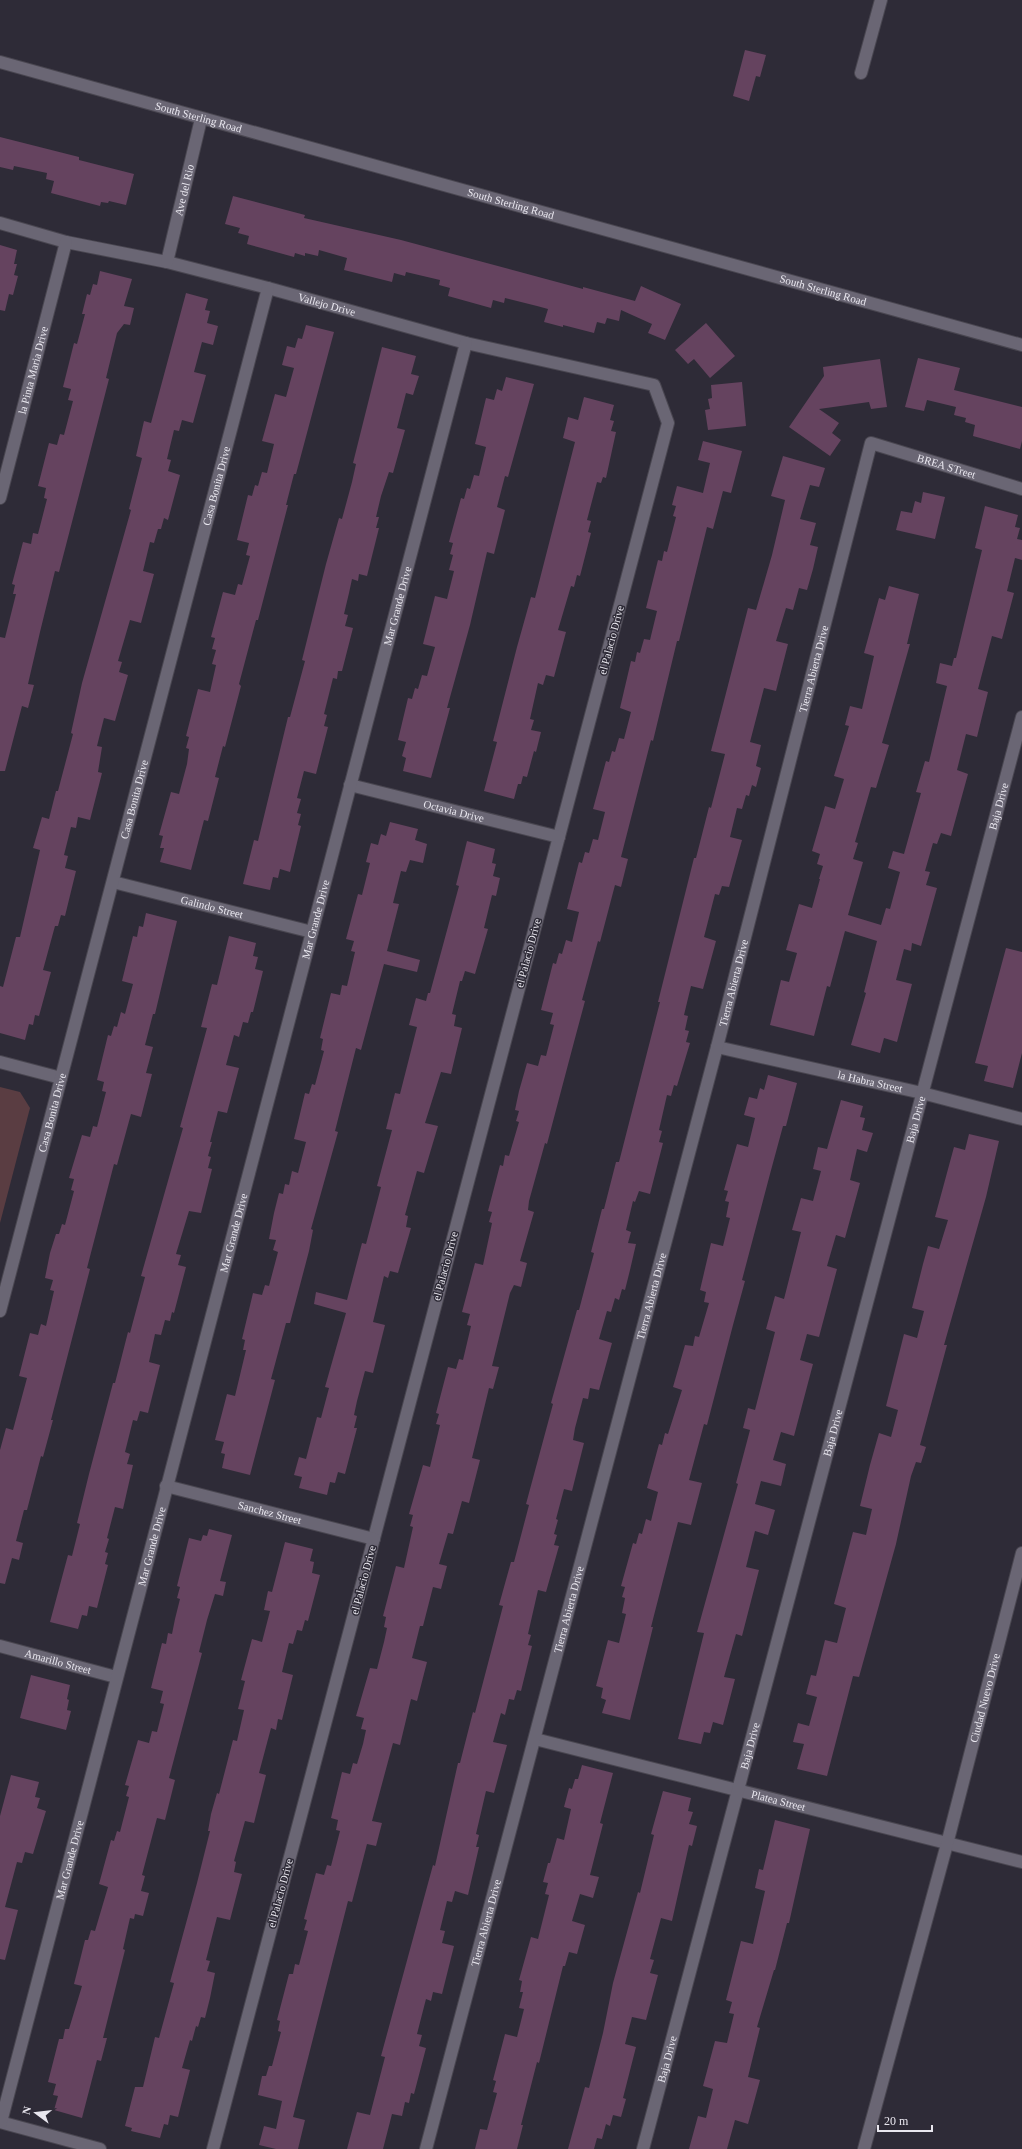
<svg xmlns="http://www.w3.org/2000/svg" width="1022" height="2149" viewBox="0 0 1022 2149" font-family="'Times New Roman',serif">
  <rect width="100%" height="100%" fill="#2e2b37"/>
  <path fill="#5a3d42" d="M0,1087L20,1092L30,1108L0,1223Z"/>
  <path fill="#65435f" d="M745,50L766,55L760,77L756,76L749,101L733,96Z
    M0,137L79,157V160L134,174L126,205L109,201L108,203L101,202L100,206L51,193L54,181L46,179L47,173L14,166L13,170L0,167Z
    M233,196L305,215L304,218L401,240L583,289V287L635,301L641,286L681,304L665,340L648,333L652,324L621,310L619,321L607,318L605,324L597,322L594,333L563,325V327L544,322L548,309L537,306L505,298L504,303L493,300L491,308L448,296L450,288L439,285L440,280L406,272L405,276L394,273L392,282L344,270L347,258L319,250L318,256L305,253V256L295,253L294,257L247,244L249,236L238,233L240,228L225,224Z
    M0,245L17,250L14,264H17L14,275L18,276L13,295L9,294L5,311L0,310Z
    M100,271L132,279L124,306L134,308L130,325L124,324L117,333L106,378L109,379L85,472L59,572L55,571L40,632L28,684L34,685L28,708L22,706L5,771H0V637L5,638L16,594H13L15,585L12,584L23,542L31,544L33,533L38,534L47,499L44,498L46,488L38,486L49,443L57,445L60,434L64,435L73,401L68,400L71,389L63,387L74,343L77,344L85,314H82L87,294L90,295L93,284L97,285Z
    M186,293L208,299L205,310L210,311L207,323L218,326L213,345L202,342L194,372L206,375L193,423L182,420L179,431L174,430L167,459L171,460L168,471L180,475L168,520L164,518L161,529H158L154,543L150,542L143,571L154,574L141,623L130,620L118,661L122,662L119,672L128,675L115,721L104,718L97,746L102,747L98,772L102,773L90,820L78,817L76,828L71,827L64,855L68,856L65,868L76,871L65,916L61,915L58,926H55L43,970L51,972L39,1016L35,1015L33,1025L29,1024L25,1040L0,1033V986L3,987L16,937H20L40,850L33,848L42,817L49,819L56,791H58L73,734L71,733L82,683L131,510L129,509L142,458L136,456L144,421L151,423Z
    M706,323L735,356L710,378L694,359L688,364L675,350Z
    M306,325L334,332L296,474H294L286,505H288L258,620H256L239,684L241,686L225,747L223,746L215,777L219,778L208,821L204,820L191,870L160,862L164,848H160L163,836L159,835L171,792L179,794L187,764L189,749L186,748L189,737L186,736L198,689L210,692L216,665L212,664L216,650L212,649L215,638L211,637L223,592L235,595L238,584L242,585L250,556L246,555L249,543L237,540L248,495L252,496L255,485L258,486L262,472L267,473L274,444L262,441L275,394L286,397L294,368L282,365L287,346L295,348L298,338L302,339Z
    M382,347L416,356L411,374L419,376L413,395L406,393L397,428L405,430L393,473L389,472L381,496L376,517H379L376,528H379L367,576L359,574L358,581L352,579L349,593L344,614L348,615L345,626L353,628L342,671H338L337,679L333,678L324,714L327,715L324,726L328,727L316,774L304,771L297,798L301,799L297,813L301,814L298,825L301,826L290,872L280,869L278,878L273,877L270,890L243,884L254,840L258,841L288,717H290L305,661L302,660L326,564L339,518L342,519L352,482L356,464L353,463Z
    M918,358L960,368L954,390L1022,407V441L1020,449L973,436L975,425L965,422L966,418L954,415L956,407L927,400L924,411L905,407Z
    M880,359L887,407L871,409L869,402L819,409L839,423L832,433L841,440L830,456L789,427L824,376L823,367Z
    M506,377L534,384L508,477L505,476L497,507L505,510L494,554L487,552L470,625L447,708H450L431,778L403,771L406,758L402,756L406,742L398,740L408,698L412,699L415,688L418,689L422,675L427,676L435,647L423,644L435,596L447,599L454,571L449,570L453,555L450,554L453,543L449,542L461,498L464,499L467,488L470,489L474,475L479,476L486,447L475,444L486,398L494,400L497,389L502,391Z
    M742,382L746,426L708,430L705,410L710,409L708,399L712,398L711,385Z
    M584,397L614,405L610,420L614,421L611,431L616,432L606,478L603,477L601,483L597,482L587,520L591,521L588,532L591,533L580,576L577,575L574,587L571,586L558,630L566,632L554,677L546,675L543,685L538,683L530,719L534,720L531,730L541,732L536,752L534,751L527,777L523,776L521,784H518L514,799L484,791L497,742L493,741L517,647L531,597L535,598L575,442L563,438L568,417L578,420Z
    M703,441L742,451L731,493L723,491L713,529L707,527L679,641H677L653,741L651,740L621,857L628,859L621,887L615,885L600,942L598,941L582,1000L585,1001L574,1042L547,1144L545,1143L529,1201L528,1210L534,1212L520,1261L527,1263L521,1287L514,1285L510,1293L492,1366L499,1367L493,1389L489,1388L472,1458L480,1460L469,1503L462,1501L453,1534L448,1533L439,1564L447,1566L441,1589L433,1587L423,1626H420L412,1658L427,1662L417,1701L411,1699L400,1745L393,1743L372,1821L382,1823L376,1846L367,1844L352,1902L348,1901L293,2117L305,2120L298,2149H276L259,2145L264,2126L276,2129L282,2101L258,2095L262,2076H266L269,2066H272L281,2032L278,2031L280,2021L277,2020L289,1974H293L295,1964L299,1965L308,1931L304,1930L307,1920L304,1919L316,1873L324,1875L327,1865L331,1866L340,1831L336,1830L338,1820L331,1818L342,1772L350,1774L353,1763L357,1764L363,1744L366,1730L361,1729L364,1718L356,1716L370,1668L377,1669L384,1642L387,1628L384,1627L386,1617L383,1616L396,1566L404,1568L413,1527L410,1526L413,1515L409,1514L423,1465L430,1467L440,1425L436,1424L439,1414L436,1413L448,1367L456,1369L459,1359L463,1360L471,1326L467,1325L470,1314L462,1312L475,1263L483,1265L492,1223L489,1222L492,1212L488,1211L500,1165L503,1166L505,1155L509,1156L519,1122L516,1121L519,1111L515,1110L519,1091L527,1063L538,1066L541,1055L546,1056L554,1025L550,1024L553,1013L541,1010L553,963L556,964L559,953L562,954L566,940L572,942L579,912L567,909L579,862L582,863L585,852L589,853L593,839L598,840L605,812L593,809L606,761L609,762L612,751L615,752L619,738L624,739L631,712L620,708L631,661L635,662L637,652L640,653L644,639L650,640L657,611L646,608L658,560L662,561L664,551L667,552L676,517L673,516L676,506L672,505L677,486L703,493L710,463L698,460Z
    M783,456L825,468L819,487L810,485L800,519L816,523L810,545L818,547L813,569L807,590L799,588L793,610L786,608L776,641L788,644L776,691L764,688L750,742L761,745L756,766L761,768L756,787L752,785L749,796L746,795L742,809L737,808L730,837L742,840L729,887L722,886L719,895L715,894L704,937L716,941L703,989L691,986L684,1015L688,1016L685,1030L689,1031L686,1042L690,1043L677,1086L674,1085L671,1096L667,1095L659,1130L662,1131L659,1142L663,1143L650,1194L639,1191L635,1202L633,1201L626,1230L631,1232L628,1243L636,1244L630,1270L625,1290L622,1289L619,1300L615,1298L611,1312L607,1311L599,1339L612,1343L599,1390L590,1388L588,1399L583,1398L575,1428L573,1440L584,1443L572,1491L564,1489L556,1519L558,1520L554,1534L557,1535L554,1545L559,1546L546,1592L538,1590L528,1634L531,1635L528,1645L532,1646L521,1691L517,1690L514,1700L509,1699L505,1715L501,1713L493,1742L507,1745L494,1793L486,1791L476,1834L479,1835L476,1847H479L468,1895L455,1891L452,1902L447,1901L440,1930L445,1931L442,1943L454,1946L442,1994L433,1992L431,2001L426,1999L417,2034L422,2035L419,2046L426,2048L414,2094L411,2093L409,2103L405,2102L402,2116L392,2114L383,2149H347L357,2112L370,2115L385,2057L381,2056L433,1865L435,1866L458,1763H460L473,1712L475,1713L503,1606L499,1605L511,1562H514L529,1505L526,1504L553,1404L551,1403L577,1310H579L594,1253L591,1252L602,1209H604L616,1162H619L660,1002H658L694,858H696L709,807L711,808L725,754L711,751L748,608L756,610L772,555L785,500L771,496Z
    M923,492L945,497L935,539L896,530L901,511L912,513L915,501L921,503Z
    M985,506L1018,515L1015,527L1020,528L1017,539L1022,540V560L1015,558L1007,591L1014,593L1002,639L992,636L978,689L988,692L977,737L966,734L957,770L968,774L951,836L941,833L937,844L933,843L925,871L930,872L926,885L937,888L921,946L912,943L911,951L904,949L896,980L912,984L897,1042L884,1038L880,1053L851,1045L866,993L864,992L877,941L845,931L830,987L827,986L814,1036L770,1025L781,980L789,982L797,953L786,950L799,904L812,908L820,879H819L823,866L817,864L820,854L812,851L825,806L835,809L844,779L834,776L849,726L845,725L850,706L862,709L874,656L864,653L879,598L885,600L889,586L919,594L907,644H910L882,743L889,745L876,788L871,787L855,842L858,843L853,859L863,862L848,915L881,925L886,908L890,909L900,872L888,868L893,851L904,854L921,793L916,792L925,761L929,762L947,686L936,683L940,663L952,666L954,658H956L982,550L975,548Z
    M390,822L418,829L415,840L427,844L423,863L410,860L406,872L401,871L393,903L399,904L387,951L420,960L417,972L384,964L361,1050L356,1048L335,1131L338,1132L311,1229L313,1230L309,1251L290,1323H286L271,1379L275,1380L250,1475L222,1468L225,1454L221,1453L224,1442L215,1440L227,1394L235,1396L246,1350H243L245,1340L242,1339L253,1293L262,1295L265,1285L269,1286L278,1252L273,1250L276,1240L269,1239L274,1213L279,1193L283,1194L285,1184L289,1185L292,1171L298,1173L306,1142L294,1139L305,1093L309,1094L312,1084L315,1085L324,1051L321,1050L323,1039L320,1038L331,993L340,995L342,985L347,986L355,952L351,951L354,941L346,939L358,894L362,895L370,863L366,862L371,843L378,845L381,834L386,836Z
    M467,841L495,849L492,863L496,864L493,876L500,878L496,896L492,895L484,928L488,929L475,974L465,971L462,981H460L452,1014L456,1015L454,1026L462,1028L455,1057L451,1074L441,1072L425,1123L438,1126L424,1173L417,1171L405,1215L408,1216L406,1227L411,1228L398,1273L390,1271L388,1278L384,1276L373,1322L385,1325L373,1373L365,1371L357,1401L354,1415L357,1416L354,1428H357L345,1474L338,1472L335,1483L330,1482L327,1495L299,1488L302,1477L294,1475L299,1457L306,1459L317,1417L321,1418L329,1388L325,1387L346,1313L314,1304L316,1292L347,1300L362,1243L366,1244L381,1187L377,1186L392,1130L386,1129L395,1093L400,1094L417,1027L409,1025L416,998L426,1001L428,993H430L459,886L456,885Z
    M146,913L177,921L155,1014H153L145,1045L153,1047L146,1073L152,1074L141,1117L131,1114L117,1165L114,1164L87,1268L90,1269L51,1420H53L43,1457L41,1456L27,1510H24L16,1541L23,1543L19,1560L12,1558L5,1584L0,1583V1450L6,1428L13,1430L27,1378L19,1376L30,1333L38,1335L41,1324L46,1326L54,1291L50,1290L53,1280L45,1278L50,1253L56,1234H59L62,1224L65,1225L74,1191L71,1190L74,1179L69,1178L82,1135L90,1137L93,1126L97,1127L106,1092L102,1091L104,1082L97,1080L108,1035L111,1036L114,1026L117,1027L121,1012L125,1014L133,984L122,981L133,936L137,937L139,926L143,927Z
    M229,936L256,943L253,956L258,957L255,969L263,971L253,1012H251L248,1023L243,1022L239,1037L234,1035L226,1065L239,1068L227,1113L218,1111L210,1142H212L208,1156L211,1157L208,1168L212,1169L201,1213L189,1211L176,1254L181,1255L178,1265L186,1267L174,1313L172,1312L170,1321L165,1320L161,1335L155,1334L149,1362L160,1365L148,1413L140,1411L137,1421L133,1420L125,1452L130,1454L127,1464L133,1465L123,1509L115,1507L107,1538L109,1539L105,1552L108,1553L105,1564L108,1565L97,1608L89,1606L87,1616L82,1615L78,1629L50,1622L68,1555L72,1556L80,1524L77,1523L89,1474L113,1383H115L128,1332L130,1333L145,1277L141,1276L183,1128L180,1127L207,1028L201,1027L212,984L217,985Z
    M1006,948L1022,952V1053L1013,1088L984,1081L988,1066L975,1063Z
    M768,1075L797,1083L786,1126H783L770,1174L742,1280L745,1281L733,1325L707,1425L704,1424L689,1480L702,1483L691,1525L678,1522L651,1627H653L630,1720L602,1713L606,1700L601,1698L603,1688L596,1686L608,1640L619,1643L626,1614L622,1613L625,1598L622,1597L625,1587L621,1586L633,1543L636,1544L639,1533L642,1534L646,1519L651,1521L658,1492L647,1488L659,1444L662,1445L665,1433L668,1434L682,1390L673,1387L685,1345L693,1346L695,1336L699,1337L709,1303L704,1302L706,1292L700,1290L711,1243L723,1246L730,1218L726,1217L729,1202L725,1201L728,1191L724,1190L737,1144L748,1147L755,1118L744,1115L749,1097L757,1099L760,1088L764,1090Z
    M841,1100L863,1106L860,1117L865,1118L862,1130L873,1133L867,1152L857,1149L850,1180L860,1183L845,1238L836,1235L827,1266L837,1269L819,1337L807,1334L800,1360L813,1364L794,1436L781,1432L773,1460L786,1464L781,1486L761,1481L755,1504L775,1510L768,1535L755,1531L746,1567L759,1570L742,1636L736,1634L724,1677L735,1679L723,1725L713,1722L710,1733L704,1732L701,1744L678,1739L704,1633L697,1632L738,1484L736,1483L750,1430L743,1428L748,1408L755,1410L775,1332L766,1329L775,1296L784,1299L801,1232L792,1230L801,1198L813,1201L821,1171L813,1169L818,1147L827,1149Z
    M969,1134L999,1141L986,1197L944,1345H947L920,1445L926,1447L921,1463L916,1462L911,1476L896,1544L859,1677L853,1676L827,1776L797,1769L804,1744L793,1742L798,1723L809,1726L817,1697L806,1694L811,1675L816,1676L825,1640L837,1643L846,1608L834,1604L853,1532L866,1535L872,1509L860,1506L870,1465L879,1433L891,1437L898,1410L886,1406L904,1334L917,1338L924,1311L912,1308L923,1264L928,1246L939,1249L948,1220L935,1217L954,1147L965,1150Z
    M209,1529L232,1535L220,1581L226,1582L223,1596L215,1594L207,1620L199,1652L202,1653L169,1778L175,1780L165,1820L157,1818L142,1875L145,1876L141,1891L149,1893L143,1916L135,1914L134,1919L130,1918L123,1949L125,1950L103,2038H107L101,2061L97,2060L82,2118L54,2110L58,2096L53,2095L56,2084L48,2082L59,2039H63L65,2029H69L82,1986L74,1984L85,1940H88L91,1930L95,1931L108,1887L99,1884L111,1840L114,1841L117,1831L120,1832L129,1797L126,1796L129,1786L125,1785L138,1740L149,1743L152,1731L157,1732L164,1704L160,1703L163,1691L151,1688L162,1643L166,1644L168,1633L172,1634L175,1619L180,1599L177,1598L180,1587L177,1586L189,1538L201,1541L203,1535L207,1536Z
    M285,1542L313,1549L310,1561L314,1562L312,1573L320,1575L308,1621L305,1620L302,1631L297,1630L293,1644L289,1643L282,1672L293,1675L282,1720L278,1719L276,1730L271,1728L259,1773L266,1775L254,1823L245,1821L234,1861L236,1862L234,1872L242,1874L230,1920L217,1917L206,1960L210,1961L207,1971L215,1973L210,1998L205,2018L201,2017L198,2027L196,2026L192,2041L190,2040L182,2068L190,2070L178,2117L170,2115L168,2125L164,2124L160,2138L131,2131L132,2128L125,2126L135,2087H143L155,2037L159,2038L174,1983L170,1982L197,1883L210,1831H208L211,1814L217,1793L219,1794L233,1740L237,1741L244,1710L238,1709L245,1681L241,1680L252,1639L262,1642L270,1611L264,1610L268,1591L272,1592Z
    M31,1675L70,1685L67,1699L69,1700L67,1710L71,1711L66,1730L20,1718Z
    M582,1765L613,1773L600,1823L603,1824L590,1875L599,1877L593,1898L580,1894L572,1921L585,1925L577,1954L569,1952L565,1966H563L539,2063L537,2062L521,2125H523L517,2149H475L480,2129L487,2130L497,2093L493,2092L496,2081L493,2080L505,2034L517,2037L524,2009L519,2008L523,1992H520L522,1981L519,1980L531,1937L538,1939L549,1895L545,1894L548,1883L543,1882L548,1863H550L557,1838L564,1840L571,1809L564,1807L569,1788L572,1789L575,1779H578Z
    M11,1775L39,1782L35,1797L40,1798L37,1808L46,1811L33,1854L25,1852L22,1863L17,1862L5,1907L18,1910L5,1960L0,1959V1816Z
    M663,1791L691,1798L688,1811L693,1812L689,1824L697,1826L692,1846L689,1845L672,1921L661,1918L650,1959L654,1960L650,1973L658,1975L646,2020L632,2017L625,2044L636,2047L623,2098L626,2099L621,2117L613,2115L610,2126L606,2124L602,2139L597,2138L594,2149H568L585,2087L589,2088L603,2033L613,1983L638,1892L640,1893L654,1835L651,1834Z
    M775,1820L810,1829L789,1923H787L775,1970H774L757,2027L760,2028L748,2077L760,2080L748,2124L735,2120L727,2149H689L698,2116L706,2118L713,2089L703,2086L715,2041L727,2043L734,2014L729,2013L732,2002L726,2000L741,1941L753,1944L765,1891L755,1888L759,1869L763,1870Z"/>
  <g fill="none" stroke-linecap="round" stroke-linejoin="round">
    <g stroke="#494650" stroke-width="14">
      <g id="minor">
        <path d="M861,73L881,0"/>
        <path id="s1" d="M0,223L66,242L167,262L268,288L466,343L654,385L668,423L213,2149"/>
        <path id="s2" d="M167,262L201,119"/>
        <path id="s3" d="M0,498L66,242"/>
        <path id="s4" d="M350,785L559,837"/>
        <path id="s5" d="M113,882L312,932"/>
        <path id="s6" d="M717,1047L922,1093L1022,1119"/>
        <path d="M0,1062L61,1078"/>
        <path id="s7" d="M0,1311L268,288"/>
        <path id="s8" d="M166,1486L374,1539"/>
        <path id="s9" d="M0,1646L116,1677"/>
        <path id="s10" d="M535,1739L1022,1862"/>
        <path d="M0,2122L100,2149"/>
        <path id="s11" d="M1,2122L466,343"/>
        <path id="s12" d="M426,2149L717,1047L871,443L1022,489"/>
        <path id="s13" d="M643,2149L1022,717"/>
        <path id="s14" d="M864,2149L947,1844L1022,1553"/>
      </g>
    </g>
    <g stroke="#494650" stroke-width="14">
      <g id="tertiary">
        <path id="s15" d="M0,62L1022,345"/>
      </g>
    </g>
    <use href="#minor" stroke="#6a6674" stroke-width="12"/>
    <use href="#tertiary" stroke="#6a6674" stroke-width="12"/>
  </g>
  <g text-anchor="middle" stroke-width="3" stroke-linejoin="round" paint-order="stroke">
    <g font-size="11" fill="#e9e7ef" stroke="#2e2b37">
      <text dy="4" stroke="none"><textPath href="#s15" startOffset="206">South Sterling Road</textPath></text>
      <text dy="4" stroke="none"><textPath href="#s2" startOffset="74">Ave del Rio</textPath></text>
      <text dy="4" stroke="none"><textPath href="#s15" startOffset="530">South Sterling Road</textPath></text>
      <text dy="4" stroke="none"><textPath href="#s15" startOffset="854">South Sterling Road</textPath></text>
      <text dy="4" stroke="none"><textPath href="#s1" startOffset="337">Vallejo Drive</textPath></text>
      <text dy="4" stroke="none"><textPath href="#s3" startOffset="132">la Pinta Maria Drive</textPath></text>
      <text dy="4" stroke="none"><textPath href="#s12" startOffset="1842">BREA STreet</textPath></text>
      <text dy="4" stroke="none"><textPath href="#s7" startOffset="853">Casa Bonita Drive</textPath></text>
      <text dy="4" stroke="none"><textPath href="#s11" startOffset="1567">Mar Grande Drive</textPath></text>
      <text transform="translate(611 640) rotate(-75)" y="4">el Palacio Drive</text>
      <text dy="4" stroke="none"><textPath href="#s12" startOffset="1530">Tierra Abierta Drive</textPath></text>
      <text dy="4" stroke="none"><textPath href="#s7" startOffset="529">Casa Bonita Drive</textPath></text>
      <text dy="4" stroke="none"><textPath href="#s13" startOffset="1389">Baja Drive</textPath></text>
      <text dy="4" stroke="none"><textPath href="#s4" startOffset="107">Octavia Drive</textPath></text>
      <text dy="4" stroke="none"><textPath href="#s5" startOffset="102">Galindo Street</textPath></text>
      <text dy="4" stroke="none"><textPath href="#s11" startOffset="1243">Mar Grande Drive</textPath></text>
      <text transform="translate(528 953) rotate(-75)" y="4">el Palacio Drive</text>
      <text dy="4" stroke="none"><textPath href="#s12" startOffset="1206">Tierra Abierta Drive</textPath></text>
      <text dy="4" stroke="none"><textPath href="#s6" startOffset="157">la Habra Street</textPath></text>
      <text dy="4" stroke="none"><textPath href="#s7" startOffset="205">Casa Bonita Drive</textPath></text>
      <text dy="4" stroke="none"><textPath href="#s13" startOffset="1065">Baja Drive</textPath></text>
      <text dy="4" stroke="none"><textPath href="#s11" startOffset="919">Mar Grande Drive</textPath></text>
      <text transform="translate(445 1266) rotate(-75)" y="4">el Palacio Drive</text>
      <text dy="4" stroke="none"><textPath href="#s12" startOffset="882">Tierra Abierta Drive</textPath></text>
      <text dy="4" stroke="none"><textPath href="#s13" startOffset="741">Baja Drive</textPath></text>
      <text dy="4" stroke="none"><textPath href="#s8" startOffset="107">Sanchez Street</textPath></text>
      <text dy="4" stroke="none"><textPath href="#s11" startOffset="595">Mar Grande Drive</textPath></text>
      <text transform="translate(363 1580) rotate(-75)" y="4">el Palacio Drive</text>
      <text dy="4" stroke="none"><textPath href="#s12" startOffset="558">Tierra Abierta Drive</textPath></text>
      <text dy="4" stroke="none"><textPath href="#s9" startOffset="60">Amarillo Street</textPath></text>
      <text dy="4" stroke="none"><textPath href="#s14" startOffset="467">Ciudad Nuevo Drive</textPath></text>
      <text dy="4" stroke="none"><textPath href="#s13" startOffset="417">Baja Drive</textPath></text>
      <text dy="4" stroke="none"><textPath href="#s10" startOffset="251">Platea Street</textPath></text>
      <text dy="4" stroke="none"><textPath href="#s11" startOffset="271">Mar Grande Drive</textPath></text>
      <text transform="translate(280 1893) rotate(-75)" y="4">el Palacio Drive</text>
      <text dy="4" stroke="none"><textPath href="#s12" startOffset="234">Tierra Abierta Drive</textPath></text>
      <text dy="4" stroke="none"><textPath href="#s13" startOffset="93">Baja Drive</textPath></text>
    </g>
  </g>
  <g transform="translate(36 2113) rotate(285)" stroke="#2e2b37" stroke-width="3" paint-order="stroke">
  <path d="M0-3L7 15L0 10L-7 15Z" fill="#e9e7ef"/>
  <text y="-6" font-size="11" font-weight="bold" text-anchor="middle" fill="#e9e7ef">N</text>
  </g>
  <path d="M878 2125v6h54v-6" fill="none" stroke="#e9e7ef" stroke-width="2"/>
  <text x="884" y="2125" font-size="12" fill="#e9e7ef" stroke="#2e2b37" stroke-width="3" paint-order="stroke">20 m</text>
</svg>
